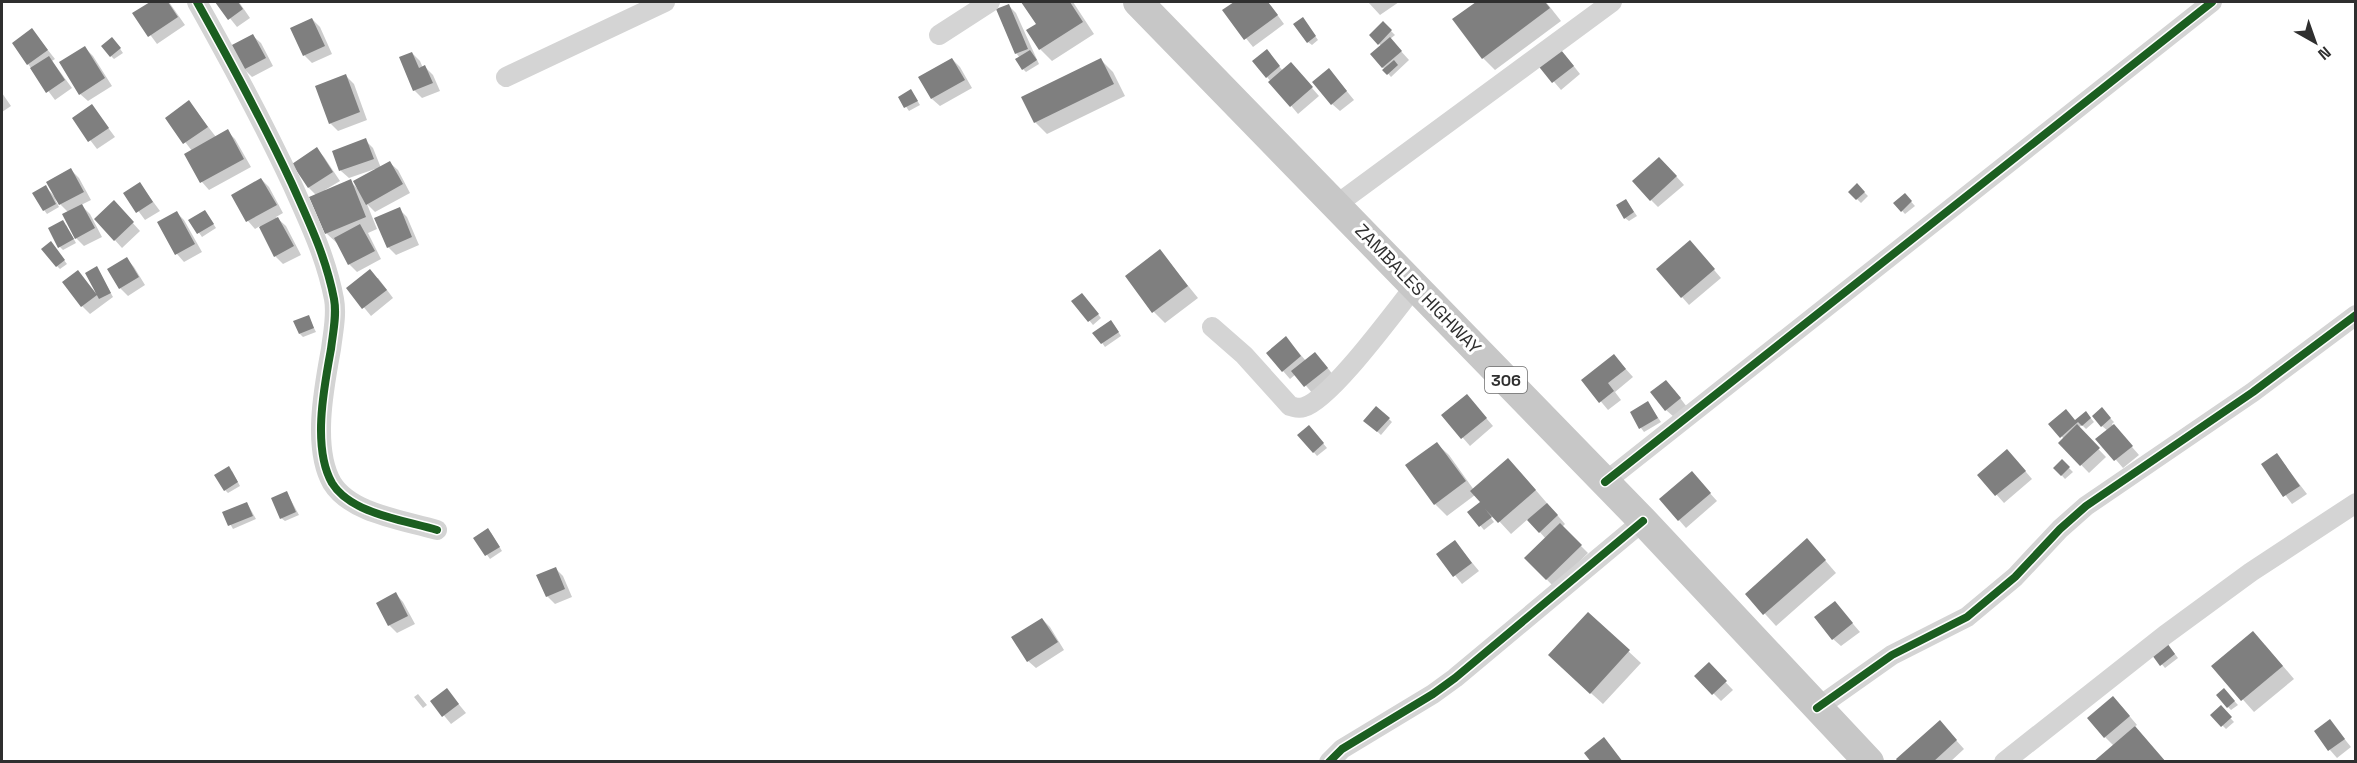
<svg xmlns="http://www.w3.org/2000/svg" width="2357" height="763" viewBox="0 0 2357 763" font-family="'Space Grotesk',sans-serif">
  <rect width="100%" height="100%" fill="#fff"/>
  <path fill="#0003" d="M152,2H169L185,25L157,44L134,13Z
    M217,2H239L250,18L237,27Z
    M1023,2H1073L1094,34L1052,61L1040,49L1028,31L1038,24Z
    M1237,2H1268L1284,24L1253,47L1224,11Z
    M1368,2H1399L1380,15Z
    M1479,2H1546L1561,21L1495,70L1483,58L1454,19Z
    M1008,5L1016,13L1039,64L1026,72L1023,69L1020,58L1016,53Z
    M312,19L320,27L332,54L312,63L305,56L292,28Z
    M1306,23L1318,40L1312,45L1308,42Z
    M1383,23L1395,35L1390,39L1409,60L1391,77L1372,55L1382,47L1371,35Z
    M32,30L55,59L52,61L72,88L55,100L28,64Z
    M253,36L261,43L273,66L252,77L244,69Z
    M116,43L123,53L114,59L111,56Z
    M85,48L93,56L112,86L88,101L80,94Z
    M412,53L420,61L423,68L425,67L433,75L440,91L422,98L414,90Z
    M1270,55L1283,71L1298,72L1319,96L1298,114L1267,77Z
    M1565,55L1580,74L1561,90L1538,63Z
    M952,59L960,67L972,88L940,106L932,99Z
    M1101,60L1113,72L1125,96L1047,134L1035,122Z
    M346,76L354,84L367,120L338,131L330,123Z
    M1336,78L1354,100L1340,111L1332,104Z
    M2,93L11,106L2,112Z
    M914,95L920,105L909,111L900,98Z
    M189,102L216,137L227,131L235,139L251,167L209,190L202,182L186,154L192,151L167,118Z
    M92,106L115,137L97,149L74,119Z
    M365,140L373,148L381,168L390,163L398,170L410,193L375,212L367,204L377,229L368,233L381,259L357,272L349,264L339,245L326,233L316,195L309,188L317,149L324,157L340,181L325,190L326,191L350,181L357,188L376,170L375,169L349,178L341,171L334,152Z
    M1667,166L1684,185L1658,207L1651,200Z
    M71,170L79,178L91,200L81,205L90,214L102,237L84,246L73,235L69,213L55,199L59,207L47,214L44,210L46,187L54,196Z
    M261,179L269,187L283,213L276,217L286,226L301,255L283,264L275,256L260,226L255,229L248,221Z
    M140,184L160,211L145,220L125,193Z
    M1857,185L1868,196L1861,203L1850,192Z
    M1905,195L1915,206L1905,214L1895,203Z
    M1626,200L1637,216L1629,221L1625,218Z
    M114,202L140,231L122,248L96,219Z
    M399,209L407,217L419,245L396,255L388,247Z
    M205,211L216,228L202,237L190,220Z
    M176,212L184,220L202,252L184,262L177,254Z
    M66,225L76,243L63,250L60,247Z
    M54,247L67,264L60,269L57,266Z
    M1697,250L1721,278L1689,305L1682,297Z
    M1160,251L1198,298L1165,323L1154,312Z
    M127,259L134,267L145,285L128,296L120,288Z
    M97,268L113,297L90,314L82,306L78,272L95,292Z
    M378,278L393,298L371,316L348,288Z
    M1085,298L1101,318L1093,325L1074,302Z
    M308,316L316,332L303,337L300,334Z
    M1114,325L1121,336L1105,347L1095,333Z
    M1293,346L1306,361L1323,362L1334,376L1313,394L1296,374L1290,379L1283,371Z
    M1614,356L1633,377L1615,392L1621,400L1608,410L1583,380Z
    M1674,390L1687,407L1674,417L1666,410Z
    M1648,403L1661,422L1644,432L1641,428Z
    M1474,404L1493,426L1470,446L1443,415Z
    M2105,413L2114,422L2112,424L2139,455L2123,468L2098,439L2108,431L2102,426Z
    M2089,416L2094,422L2086,429L2082,425L2078,428L2106,457L2089,473L2060,443L2064,439L2051,424L2075,421Z
    M1389,419L1392,422L1381,435L1369,424Z
    M1312,430L1327,448L1317,456L1299,435Z
    M1437,444L1449,455L1474,490L1520,472L1565,524L1562,527L1588,553L1554,587L1526,558L1546,539L1528,519L1511,534L1475,495L1447,516L1435,504Z
    M2277,455L2307,494L2292,504L2263,465Z
    M2015,459L2032,479L2004,503L1979,475Z
    M2062,461L2073,472L2065,479L2055,468Z
    M232,471L240,486L228,493L225,490Z
    M1699,481L1717,501L1686,528L1679,520Z
    M287,493L299,515L285,521L281,518Z
    M247,503L256,519L233,529L224,513Z
    M1483,507L1494,522L1484,530L1469,512Z
    M491,533L502,551L490,559L475,538Z
    M1455,542L1479,571L1462,584L1438,554Z
    M1818,552L1836,573L1776,626L1747,594Z
    M555,568L563,576L572,597L555,604L547,596Z
    M396,594L403,602L415,624L397,633L389,625Z
    M1835,603L1860,632L1841,646L1833,639Z
    M1588,614L1641,663L1603,704L1562,667Z
    M1042,619L1050,627L1064,650L1036,668L1028,661Z
    M2265,645L2294,679L2254,712L2213,666Z
    M2171,649L2178,658L2165,668L2154,655Z
    M1708,664L1733,690L1721,701L1696,676Z
    M447,690L466,713L451,724L432,701Z
    M418,694L427,705L423,708L414,697Z
    M2228,694L2238,705L2231,710L2228,707Z
    M2121,706L2137,725L2134,727L2166,762H2095L2114,746L2105,737Z
    M2220,707L2234,722L2226,729L2212,715Z
    M2330,721L2351,747L2337,758L2330,750Z
    M1947,730L1964,749L1950,762H1900Z"/>
  <path fill="#7f7f7f" d="M150,2H168L178,17L148,37L132,13Z
    M215,2H238L243,9L228,20Z
    M1021,2H1070L1083,22L1039,50L1026,30L1036,24Z
    M1234,2H1268L1278,15L1244,40L1222,10Z
    M1476,2H1545L1550,8L1482,59L1452,19Z
    M1009,4L1028,49L1015,54L996,9Z
    M1303,17L1316,36L1307,43L1293,24Z
    M312,18L325,46L303,56L290,28Z
    M1383,21L1392,30L1378,45L1369,35Z
    M32,28L48,50L27,65L12,43Z
    M253,34L266,58L243,70L230,46Z
    M112,37L121,48L110,57L101,46Z
    M1390,37L1402,51L1382,68L1370,54Z
    M1557,45L1574,66L1552,83L1536,63Z
    M85,46L105,78L79,95L59,62Z
    M1267,49L1280,66L1266,78L1252,61Z
    M1030,50L1037,60L1022,70L1015,59Z
    M412,52L419,68L425,65L433,83L413,91L399,57Z
    M49,56L65,80L46,93L30,68Z
    M952,58L965,80L931,99L918,77Z
    M1101,58L1114,84L1034,123L1021,97Z
    M1394,60L1398,65L1387,75L1382,70Z
    M1291,62L1313,87L1290,107L1268,82Z
    M1329,68L1347,91L1331,105L1312,82Z
    M346,74L360,112L329,124L315,86Z
    M911,89L918,101L904,108L898,97Z
    M189,100L208,127L183,144L165,118Z
    M92,104L109,128L88,142L72,118Z
    M228,129L244,159L200,183L184,154Z
    M366,138L374,159L339,171L332,151Z
    M317,147L333,172L308,188L292,164Z
    M1659,157L1677,176L1650,201L1632,181Z
    M390,161L403,184L366,205L353,181Z
    M71,168L84,192L59,205L46,182Z
    M261,178L277,205L246,222L231,195Z
    M351,179L366,217L325,234L309,197Z
    M140,182L153,202L136,213L123,193Z
    M1857,183L1865,192L1856,200L1848,192Z
    M46,185L56,204L43,211L32,193Z
    M1905,193L1912,201L1901,212L1893,203Z
    M1626,199L1634,212L1624,219L1616,205Z
    M114,200L134,222L114,241L94,219Z
    M82,204L95,228L75,239L62,214Z
    M400,207L412,237L387,248L374,218Z
    M205,210L214,224L197,234L188,220Z
    M177,211L195,244L175,255L157,222Z
    M278,217L294,246L274,257L259,227Z
    M63,220L74,239L58,248L48,228Z
    M360,224L375,251L348,265L334,238Z
    M1690,240L1715,269L1681,298L1656,269Z
    M51,241L65,260L56,267L41,249Z
    M1160,249L1188,286L1152,313L1125,276Z
    M127,257L139,277L119,289L107,269Z
    M97,266L111,293L99,299L85,273Z
    M370,269L387,290L362,309L346,288Z
    M78,270L97,295L81,307L62,282Z
    M1082,293L1099,314L1088,322L1071,301Z
    M309,315L314,328L299,334L293,321Z
    M1111,320L1119,332L1101,344L1092,333Z
    M1286,336L1301,356L1282,372L1266,353Z
    M1315,352L1328,368L1304,387L1291,371Z
    M1614,354L1626,369L1608,383L1614,391L1599,403L1581,380Z
    M1666,380L1681,398L1665,411L1650,392Z
    M1467,394L1487,418L1461,439L1441,415Z
    M1648,401L1658,418L1639,429L1630,412Z
    M1376,406L1390,418L1377,432L1363,421Z
    M2102,407L2111,418L2101,427L2092,416Z
    M2066,409L2075,420L2086,411L2091,418L2082,426L2078,422L2060,438L2048,424Z
    M2077,424L2100,448L2080,466L2058,443Z
    M2114,424L2133,446L2114,461L2095,439Z
    M1309,425L1324,443L1313,453L1297,435Z
    M1437,442L1466,481L1434,505L1405,465Z
    M2007,449L2026,471L1995,496L1977,475Z
    M2277,453L2300,486L2283,497L2261,464Z
    M1508,458L1536,490L1498,523L1485,509L1492,517L1479,527L1467,512L1480,502L1470,491Z
    M2062,459L2070,467L2061,476L2053,468Z
    M229,466L238,482L224,491L214,475Z
    M1692,471L1711,493L1678,521L1659,499Z
    M287,491L296,512L280,519L271,498Z
    M247,502L253,516L228,526L222,512Z
    M1547,503L1558,515L1539,533L1527,520Z
    M1560,523L1582,545L1546,580L1524,558Z
    M488,528L500,547L485,556L473,538Z
    M1807,538L1826,560L1763,615L1745,594Z
    M1455,540L1472,563L1453,577L1436,554Z
    M556,567L565,589L546,597L536,575Z
    M396,592L408,616L388,626L376,603Z
    M1835,601L1853,623L1832,640L1814,617Z
    M1588,612L1630,650L1590,694L1548,655Z
    M1042,618L1058,642L1027,662L1011,637Z
    M2253,631L2283,666L2241,701L2211,666Z
    M2167,643L2175,654L2160,666L2152,655Z
    M1709,662L1727,681L1712,695L1694,676Z
    M447,688L459,704L442,717L430,701Z
    M2224,688L2235,701L2227,708L2216,695Z
    M2113,696L2130,716L2104,738L2087,718Z
    M2221,705L2232,717L2221,727L2210,715Z
    M2330,719L2345,739L2328,751L2314,731Z
    M1940,720L1957,740L1933,762H1898L1896,759Z
    M2135,726L2166,762H2093Z
    M1604,737L1623,762H1591L1584,753Z"/>
  <g fill="none" stroke-linecap="round" stroke-linejoin="round">
    <path stroke="#d4d4d4" stroke-width="20" d="M197,2C230,61 263,122 292,184C309,222 326,257 334,299C337,315 333,332 331,349C324,387 312,448 332,483C351,514 404,520 437,530
      M939,35L990,2
      M506,77L665,2
      M1336,205L1612,2
      M1212,327L1244,355L1290,406C1295,407 1298,409 1304,407C1331,399 1394,312 1415,286
      M1605,482L2212,2
      M1817,708L1892,655L1967,617L2015,577L2060,529L2086,506L2253,392L2356,315
      M1329,762L1342,749L1433,694L1455,678L1643,521
      M2004,762L2165,635L2251,572L2356,503"/>
    <path stroke="#c7c7c7" stroke-width="30" d="M1138,2L1643,521L1869,762"/>
    <g stroke="#fff" stroke-width="11">
      <path id="cycleway" d="M197,2C230,61 263,122 292,184C309,222 326,257 334,299C337,315 333,332 331,349C324,387 312,448 332,483C351,514 404,520 437,530
        M1605,482L2212,2
        M1817,708L1892,655L1967,617L2015,577L2060,529L2086,506L2253,392L2356,315
        M1329,762L1342,749L1433,694L1455,678L1643,521"/>
    </g>
    <use href="#cycleway" stroke="#1b5e20" stroke-width="8"/>
  </g>
  <g text-anchor="middle" stroke-width="6" stroke-linejoin="round" paint-order="stroke">
    <rect fill="#fff" stroke="#6d6d6d" stroke-width="1.5" x="1485" y="367" width="42" height="26" rx="4.5"/>
    <g font-size="16" font-weight="bold" fill="#2f2f2f">
      <text x="1506" y="386">306</text>
    </g>
    <g font-size="18" fill="#2f2f2f" stroke="#fff">
      <text transform="translate(1418 289) rotate(46)" y="6">ZAMBALES HIGHWAY</text>
    </g>
  </g>
  <rect width="2357" height="763" fill="none" stroke="#2f2f2f" stroke-width="6"/>
  <g transform="translate(2315 42) rotate(140)" stroke="#ffffff" stroke-width="4.5" paint-order="stroke">
  <path d="M0-4.5L10 22L0 15L-10 22Z" fill="#2f2f2f"/>
  <text y="-9" font-size="16" font-weight="bold" text-anchor="middle" fill="#2f2f2f">N</text>
  </g>
</svg>
